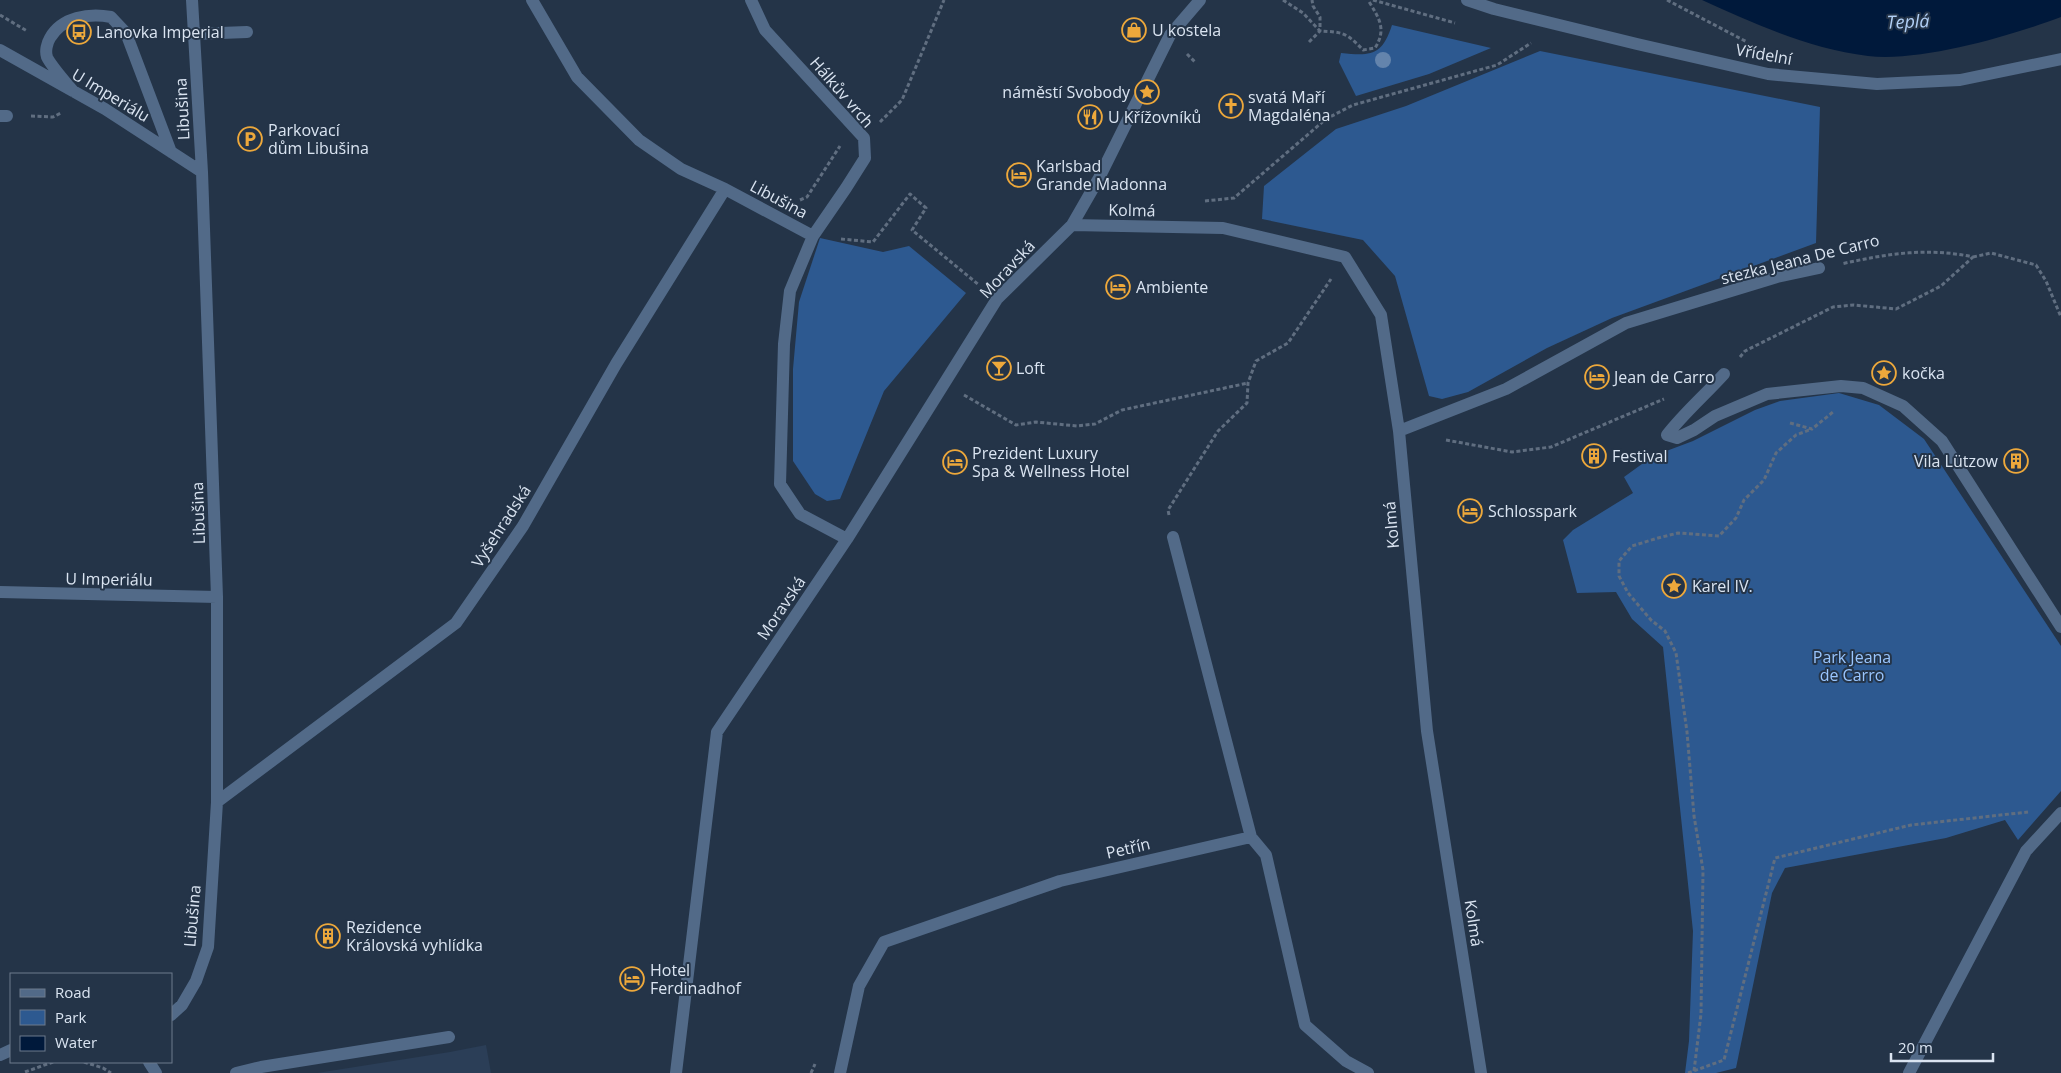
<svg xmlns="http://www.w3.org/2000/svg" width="2061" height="1073" viewBox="0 0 2061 1073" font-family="'Open Sans',sans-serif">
  <rect width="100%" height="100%" fill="#243448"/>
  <path fill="#2b3e57" d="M486,1045L491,1073H317L450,1052Z"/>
  <path fill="#2d5990" d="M1392,25L1491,48L1429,74L1356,96L1339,62L1341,53C1371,56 1382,56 1392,25Z
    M1540,51L1820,107L1816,243L1612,318L1547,348L1468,392L1442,399L1429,396L1395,276L1363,240L1262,219L1264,186L1336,129L1406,106Z
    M820,238L883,252L909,246L966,293L884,391L840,499L827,501L815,494L793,461V369L799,302Z
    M1839,393L1879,405L1924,439L2061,646V791L2018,840L2005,820L1946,838L1785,868L1772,893L1736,1068L1716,1073H1685L1689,1041L1693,931L1663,647L1632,619L1616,592L1577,593L1563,540L1573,530L1633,493L1624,477L1653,456L1693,441L1755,410L1780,401Z"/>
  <path fill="#00193b" d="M1702,0H2061V17C2010,36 1922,62 1868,56C1809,49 1755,24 1702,0Z"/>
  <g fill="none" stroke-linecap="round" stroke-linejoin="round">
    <path stroke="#606e80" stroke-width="3" stroke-dasharray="4 2.5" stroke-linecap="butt" d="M1283,0L1303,13L1320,31C1343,32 1347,33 1363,50L1375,48C1387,29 1379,18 1368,0
      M1373,0L1455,23
      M1667,0L1747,42
      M0,15L27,31
      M1309,42L1320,31V17L1313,6L1312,0
      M1187,54L1195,62
      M31,116L53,117L61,113
      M880,122L902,100L944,0
      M800,200L807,197L840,146
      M1205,201L1234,198L1326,119L1353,105L1497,65L1531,43
      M841,239L873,242L910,194L926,208L912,230L979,285
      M1973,257L1991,253L2036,265L2046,281L2061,317
      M1740,357L1745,351L1833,307L1854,305L1896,309L1941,286L1973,257C1927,247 1886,254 1841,264
      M964,395L1016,425L1036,422L1077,426L1095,424L1122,410L1248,383
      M1790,423L1812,429L1833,412
      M1446,440L1512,452L1551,447L1664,399
      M1169,515L1168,510L1218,431L1247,403L1248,383L1256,361L1288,343L1331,279
      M84,1062L103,1068L111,1073
      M1694,1071L1701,1014L1703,870L1694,816L1687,732L1676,653L1665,631L1651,620L1628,593L1619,576V561L1632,546L1658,538L1678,533L1719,536L1736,518L1744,500L1764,480L1776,453L1796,435L1812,429
      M25,1072L53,1062
      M811,1073L815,1064
      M1688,1073L1724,1060L1775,858L1911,825L2028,812"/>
    <path stroke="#526a88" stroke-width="12" d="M532,0L577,77L639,140L681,169L725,189L813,236L790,291L784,344L780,484L800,514L847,539
      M751,0L765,30L864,138L865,158L846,188L813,236
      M1467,0L1494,9L1637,44L1768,74L1877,84L1960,80L2061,59
      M194,34L247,32
      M0,50L105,109L202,172
      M73,91C67,84 50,64 47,57C45,51 47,43 50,38C62,17 89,13 111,17L126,33L171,152
      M0,116H7
      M1072,225L1223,228L1345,257L1381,315L1399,431L1427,731L1481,1073
      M1724,374C1705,395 1684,413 1667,435L1677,438L1694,430L1715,416L1767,394L1841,386L1863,388L1903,406L1942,441L2061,627
      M1399,431L1506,389L1626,323L1777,277L1819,268
      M1173,537L1251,837L1266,855L1305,1025L1346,1061L1368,1073
      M0,592L217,597
      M217,802L456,623L523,526L616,364L725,189
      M171,1015L182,1005L196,981L208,947L217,802V597L202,172L192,0
      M0,1055L11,1050
      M149,1062L156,1073
      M236,1073L261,1067L449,1037
      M676,1073L717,732L847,539L997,299L1072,225L1099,178L1170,35L1200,0
      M840,1073L859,986L884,942L1060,881L1251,837
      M1909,1073L2026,851L2061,813"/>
  </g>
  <circle fill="#6484ac" cx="1383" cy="60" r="8"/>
  <defs>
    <g id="shop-ring" transform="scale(1.25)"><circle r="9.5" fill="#243448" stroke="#eda83b" stroke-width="1.5"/><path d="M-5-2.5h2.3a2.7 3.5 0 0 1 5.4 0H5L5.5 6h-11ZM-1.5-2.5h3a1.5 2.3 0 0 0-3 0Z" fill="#eda83b"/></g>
    <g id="bus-ring" transform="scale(1.25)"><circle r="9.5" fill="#243448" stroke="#eda83b" stroke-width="1.5"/><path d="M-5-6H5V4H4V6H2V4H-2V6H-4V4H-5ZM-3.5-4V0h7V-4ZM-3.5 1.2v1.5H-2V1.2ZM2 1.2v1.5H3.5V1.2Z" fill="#eda83b"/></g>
    <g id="sight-ring" transform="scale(1.25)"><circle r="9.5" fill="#243448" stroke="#eda83b" stroke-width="1.5"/><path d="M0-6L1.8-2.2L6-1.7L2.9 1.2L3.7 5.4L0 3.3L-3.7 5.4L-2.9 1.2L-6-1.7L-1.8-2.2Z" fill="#eda83b"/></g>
    <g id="church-ring" transform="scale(1.25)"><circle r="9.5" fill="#243448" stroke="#eda83b" stroke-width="1.5"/><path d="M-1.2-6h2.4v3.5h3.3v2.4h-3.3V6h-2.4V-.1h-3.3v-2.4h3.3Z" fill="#eda83b"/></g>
    <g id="restaurant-ring" transform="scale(1.25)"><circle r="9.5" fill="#243448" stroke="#eda83b" stroke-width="1.5"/><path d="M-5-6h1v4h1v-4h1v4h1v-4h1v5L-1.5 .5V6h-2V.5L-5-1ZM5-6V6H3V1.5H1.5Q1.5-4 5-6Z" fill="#eda83b"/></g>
    <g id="parking-ring" transform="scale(1.25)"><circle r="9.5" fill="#243448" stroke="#eda83b" stroke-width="1.5"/><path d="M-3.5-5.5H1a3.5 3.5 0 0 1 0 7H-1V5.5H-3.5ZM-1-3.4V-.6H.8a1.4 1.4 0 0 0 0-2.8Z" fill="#eda83b"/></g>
    <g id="hotel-ring" transform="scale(1.25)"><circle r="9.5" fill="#243448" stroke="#eda83b" stroke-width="1.5"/><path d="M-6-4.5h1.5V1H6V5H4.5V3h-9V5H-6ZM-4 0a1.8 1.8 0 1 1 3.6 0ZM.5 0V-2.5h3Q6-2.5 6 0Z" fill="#eda83b"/></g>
    <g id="bar-ring" transform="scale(1.25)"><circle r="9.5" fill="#243448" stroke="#eda83b" stroke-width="1.5"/><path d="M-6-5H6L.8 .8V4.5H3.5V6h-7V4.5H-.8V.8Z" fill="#eda83b"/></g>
    <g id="building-ring" transform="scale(1.25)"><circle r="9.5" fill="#243448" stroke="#eda83b" stroke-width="1.5"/><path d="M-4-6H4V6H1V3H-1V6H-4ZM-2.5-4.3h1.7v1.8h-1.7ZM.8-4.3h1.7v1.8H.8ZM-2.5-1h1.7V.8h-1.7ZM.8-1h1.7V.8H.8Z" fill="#eda83b"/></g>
  </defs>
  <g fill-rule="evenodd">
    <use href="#shop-ring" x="1134" y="30"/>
    <use href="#bus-ring" x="79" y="32"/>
    <use href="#sight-ring" x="1147" y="92"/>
    <use href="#church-ring" x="1231" y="106"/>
    <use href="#restaurant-ring" x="1090" y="117"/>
    <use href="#parking-ring" x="250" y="139"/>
    <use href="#hotel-ring" x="1019" y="175"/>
    <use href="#hotel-ring" x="1118" y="287"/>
    <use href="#bar-ring" x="999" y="368"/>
    <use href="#sight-ring" x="1884" y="373"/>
    <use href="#hotel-ring" x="1597" y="377"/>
    <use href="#building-ring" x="1594" y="456"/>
    <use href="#building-ring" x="2016" y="461"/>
    <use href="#hotel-ring" x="955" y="462"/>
    <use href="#hotel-ring" x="1470" y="511"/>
    <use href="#sight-ring" x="1674" y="586"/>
    <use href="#building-ring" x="328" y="936"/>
    <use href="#hotel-ring" x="632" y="979"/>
  </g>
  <g text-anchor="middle" stroke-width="4" stroke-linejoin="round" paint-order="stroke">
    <g font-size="16" fill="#dae4f1" stroke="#243448" text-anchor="start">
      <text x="1152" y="36">U kostela</text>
      <text x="96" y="38">Lanovka Imperial</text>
      <text x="1130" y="98" text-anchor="end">náměstí Svobody</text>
      <text x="1248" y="103">svatá Maří<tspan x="1248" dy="18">Magdaléna</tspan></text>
      <text x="1108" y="123">U Křížovníků</text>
      <text x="268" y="136">Parkovací<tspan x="268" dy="18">dům Libušina</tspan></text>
      <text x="1036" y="172">Karlsbad<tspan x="1036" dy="18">Grande Madonna</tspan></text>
      <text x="1136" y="293">Ambiente</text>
      <text x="1016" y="374">Loft</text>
      <text x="1902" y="379">kočka</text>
      <text x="1614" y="383">Jean de Carro</text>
      <text x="972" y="459">Prezident Luxury<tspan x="972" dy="18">Spa &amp; Wellness Hotel</tspan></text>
      <text x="1612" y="462">Festival</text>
      <text x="1998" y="467" text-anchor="end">Vila Lützow</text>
      <text x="1488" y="517">Schlosspark</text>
      <text x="1692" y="592">Karel IV.</text>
      <text x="346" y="933">Rezidence<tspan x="346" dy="18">Královská vyhlídka</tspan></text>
      <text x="650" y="976">Hotel<tspan x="650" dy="18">Ferdinadhof</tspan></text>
    </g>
    <g font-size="16" fill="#dae4f1" stroke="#243448">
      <text transform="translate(1764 54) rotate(10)" y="6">Vřídelní</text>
      <text transform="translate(842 92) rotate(49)" y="6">Hálkův vrch</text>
      <text transform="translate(111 95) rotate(31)" y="6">U Imperiálu</text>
      <text transform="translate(182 109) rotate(-93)" y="6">Libušina</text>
      <text transform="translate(779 199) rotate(28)" y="6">Libušina</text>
      <text transform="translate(1132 210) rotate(1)" y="6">Kolmá</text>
      <text transform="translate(1800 259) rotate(-14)" y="6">stezka Jeana De Carro</text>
      <text transform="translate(1007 269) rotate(-47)" y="6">Moravská</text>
      <text transform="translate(198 513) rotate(-92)" y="6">Libušina</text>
      <text transform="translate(1391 525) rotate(-95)" y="6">Kolmá</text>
      <text transform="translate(501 526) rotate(-57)" y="6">Vyšehradská</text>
      <text transform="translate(109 579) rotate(1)" y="6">U Imperiálu</text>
      <text transform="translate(781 608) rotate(-56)" y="6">Moravská</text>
      <text transform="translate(1128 848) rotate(-13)" y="6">Petřín</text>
      <text transform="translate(192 916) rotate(-85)" y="6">Libušina</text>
      <text transform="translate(1474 923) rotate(81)" y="6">Kolmá</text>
    </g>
    <g font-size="16" fill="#99c5fe" stroke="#243448">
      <text x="1852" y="663">Park Jeana<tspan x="1852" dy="18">de Carro</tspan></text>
    </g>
    <g font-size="18" font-style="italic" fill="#b2d0f6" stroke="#243448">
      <text transform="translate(1908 22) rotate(-2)" y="6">Teplá</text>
    </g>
  </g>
  <rect x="10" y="973" width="162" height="90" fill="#243448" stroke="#6d7a8c"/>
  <rect x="20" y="989" width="25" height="8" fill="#526a88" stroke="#6d7a8c"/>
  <text x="55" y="998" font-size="15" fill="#dae4f1">Road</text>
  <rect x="20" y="1010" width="25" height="15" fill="#2d5990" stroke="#6d7a8c"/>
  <text x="55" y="1023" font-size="15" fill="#dae4f1">Park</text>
  <rect x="20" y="1036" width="25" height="15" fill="#00193b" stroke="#6d7a8c"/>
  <text x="55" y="1048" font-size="15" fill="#dae4f1">Water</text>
  <path d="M1891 1053v8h102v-8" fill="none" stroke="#dae4f1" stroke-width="2.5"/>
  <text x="1898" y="1053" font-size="15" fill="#dae4f1" stroke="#243448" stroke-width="4" paint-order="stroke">20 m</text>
</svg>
